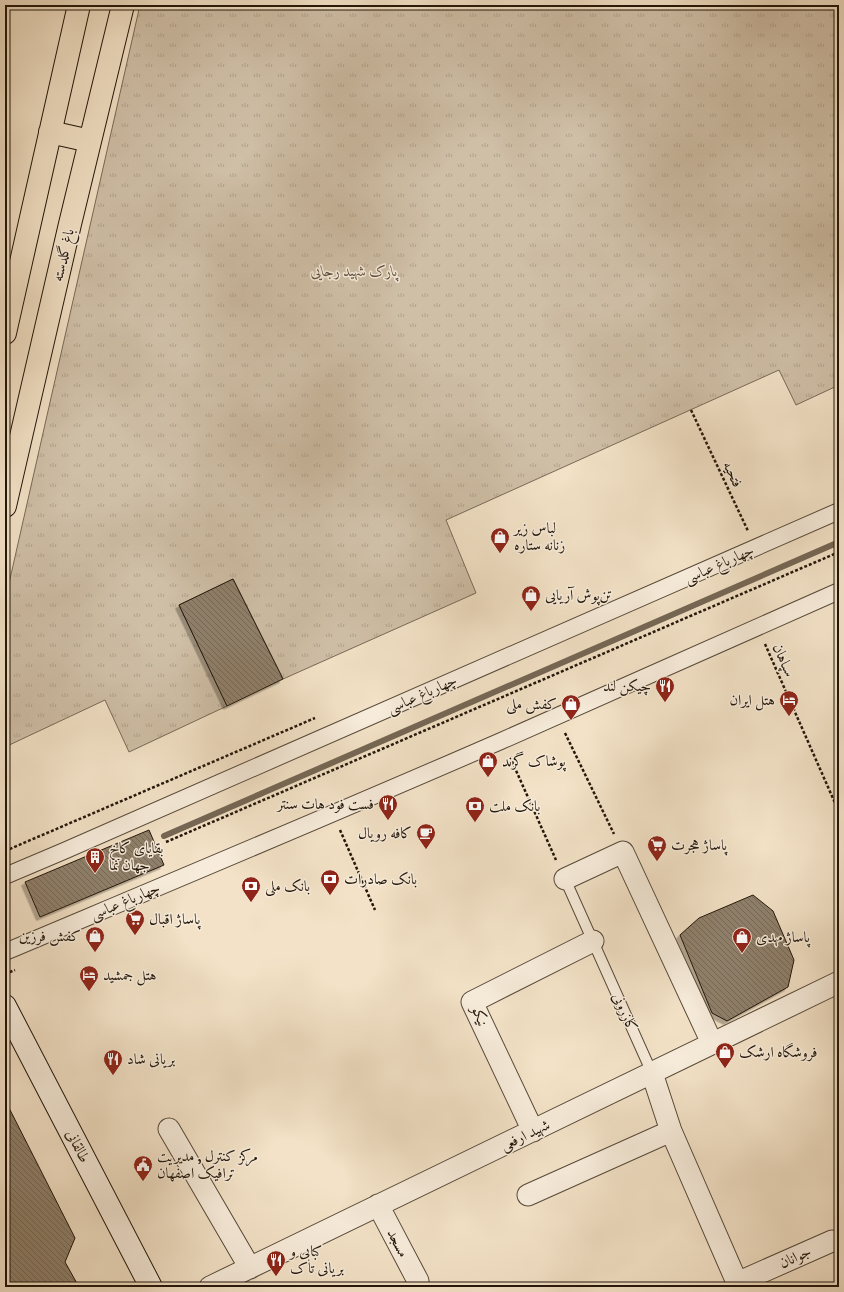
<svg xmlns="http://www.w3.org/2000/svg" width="844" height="1292" viewBox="0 0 844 1292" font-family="'IM FELL DW Pica',Amiri,serif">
  <defs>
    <pattern id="park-tufts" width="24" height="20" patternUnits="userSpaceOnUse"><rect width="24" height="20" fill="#cfbfa7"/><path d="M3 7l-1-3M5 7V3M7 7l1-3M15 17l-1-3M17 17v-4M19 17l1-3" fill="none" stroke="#b1a38e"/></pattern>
    <pattern id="building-back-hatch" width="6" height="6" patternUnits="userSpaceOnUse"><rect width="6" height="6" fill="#8f806c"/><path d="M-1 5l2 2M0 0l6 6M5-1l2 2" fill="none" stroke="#746857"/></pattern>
    <filter id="shadow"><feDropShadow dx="-3.5" dy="3.5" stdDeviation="0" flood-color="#0004"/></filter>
  </defs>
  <rect width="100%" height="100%" fill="#f3e2c7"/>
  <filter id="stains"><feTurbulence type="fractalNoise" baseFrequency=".005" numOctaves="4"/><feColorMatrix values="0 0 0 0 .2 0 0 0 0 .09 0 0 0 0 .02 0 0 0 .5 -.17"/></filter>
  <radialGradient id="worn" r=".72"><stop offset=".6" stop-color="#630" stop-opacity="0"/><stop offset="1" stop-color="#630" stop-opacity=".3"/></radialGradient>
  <path fill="url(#park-tufts)" stroke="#786a58" d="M140,5H839V385L796,405L779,370L446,520L476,593L283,679L233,579L179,605L227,706L129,752L105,700L5,747V601Z"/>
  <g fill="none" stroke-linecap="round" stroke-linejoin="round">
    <path stroke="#756755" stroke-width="6" d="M164,836L839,542"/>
  </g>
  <path fill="url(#building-back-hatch)" stroke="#22160a" filter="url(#shadow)" d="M233,579L283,679L227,706L179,605Z
    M149,830L164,865L40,917L25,882Z
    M753,895L773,911L794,960L788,987L727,1021L712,1013L680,935L699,918Z
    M5,1100L75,1238L65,1262L79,1287H5Z"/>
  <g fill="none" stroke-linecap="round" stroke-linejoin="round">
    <g stroke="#564939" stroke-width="12">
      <path id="service" d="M565,879L652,1073"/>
    </g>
    <g stroke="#564939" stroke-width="18">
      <path id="pedestrian" d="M5,876L64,851L839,511
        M5,952C171,882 336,813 501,741C614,692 726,640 839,591"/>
    </g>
    <g stroke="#564939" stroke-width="23">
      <path id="minor" d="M565,879L623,852L712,1043
        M652,1073L671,1131L739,1287
        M169,1129L250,1268
        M533,1131L472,1002L593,941
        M528,1195L671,1131
        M378,1205L418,1281
        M737,1283L832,1241
        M210,1287L839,982"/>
    </g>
    <g stroke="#22160a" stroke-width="24">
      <path id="secondary" d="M5,1006L151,1287"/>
    </g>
    <g stroke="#22160a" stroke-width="24">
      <path id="primary" d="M50,132L90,141
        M5,333L79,5
        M5,506L70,224L123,5"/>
    </g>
    <path stroke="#22160a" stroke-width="2.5" stroke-dasharray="3 2" stroke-linecap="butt" d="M691,410L748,531
      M765,644L839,812
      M565,733L614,834
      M510,757L556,860
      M834,800L839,798
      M340,830L375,910
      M166,842L839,552
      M5,851L315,718
      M5,974L15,970"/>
    <use href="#service" stroke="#f7ecdb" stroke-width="10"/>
    <use href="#pedestrian" stroke="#f7ecdb" stroke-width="16"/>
    <use href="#minor" stroke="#f7ecdb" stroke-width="21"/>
    <use href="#secondary" stroke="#f7ecdb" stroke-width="22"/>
    <use href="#primary" stroke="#f3e2c7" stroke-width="22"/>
  </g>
  <defs>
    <g id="shop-pin" transform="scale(1)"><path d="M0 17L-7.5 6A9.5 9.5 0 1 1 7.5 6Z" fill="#8f2418" stroke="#f7ecdb"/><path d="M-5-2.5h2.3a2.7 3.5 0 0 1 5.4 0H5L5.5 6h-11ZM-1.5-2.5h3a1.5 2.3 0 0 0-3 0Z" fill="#fff"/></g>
    <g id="restaurant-pin" transform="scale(1)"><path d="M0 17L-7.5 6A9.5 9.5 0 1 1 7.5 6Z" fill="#8f2418" stroke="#f7ecdb"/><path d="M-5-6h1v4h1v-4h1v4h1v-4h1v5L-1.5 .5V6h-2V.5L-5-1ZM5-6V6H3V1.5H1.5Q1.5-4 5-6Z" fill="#fff"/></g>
    <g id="hotel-pin" transform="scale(1)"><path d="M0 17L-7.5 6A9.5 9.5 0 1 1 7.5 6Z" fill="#8f2418" stroke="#f7ecdb"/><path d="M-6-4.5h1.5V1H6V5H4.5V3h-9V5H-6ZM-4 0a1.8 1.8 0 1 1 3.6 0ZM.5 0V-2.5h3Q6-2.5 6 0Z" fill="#fff"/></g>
    <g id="bank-pin" transform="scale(1)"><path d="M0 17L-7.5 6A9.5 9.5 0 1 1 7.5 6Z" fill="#8f2418" stroke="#f7ecdb"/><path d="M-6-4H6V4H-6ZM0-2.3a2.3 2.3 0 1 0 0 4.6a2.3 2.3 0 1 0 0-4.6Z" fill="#fff"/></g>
    <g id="cafe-pin" transform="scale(1)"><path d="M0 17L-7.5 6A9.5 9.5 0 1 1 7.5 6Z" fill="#8f2418" stroke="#f7ecdb"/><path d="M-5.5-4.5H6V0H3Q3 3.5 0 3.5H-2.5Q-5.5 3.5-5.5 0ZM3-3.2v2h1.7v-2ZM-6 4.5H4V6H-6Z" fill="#fff"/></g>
    <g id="supermarket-pin" transform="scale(1)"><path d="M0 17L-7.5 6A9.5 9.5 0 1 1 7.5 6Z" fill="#8f2418" stroke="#f7ecdb"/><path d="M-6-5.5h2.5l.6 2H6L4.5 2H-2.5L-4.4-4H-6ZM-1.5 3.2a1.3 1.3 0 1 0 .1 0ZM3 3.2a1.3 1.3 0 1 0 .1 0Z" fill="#fff"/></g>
    <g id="building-pin" transform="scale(1)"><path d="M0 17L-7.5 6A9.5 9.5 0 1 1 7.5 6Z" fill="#8f2418" stroke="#f7ecdb"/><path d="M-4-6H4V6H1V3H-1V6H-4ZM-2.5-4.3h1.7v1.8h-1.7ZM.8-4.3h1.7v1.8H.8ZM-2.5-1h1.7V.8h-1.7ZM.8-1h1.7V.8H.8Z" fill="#fff"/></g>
    <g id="civic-pin" transform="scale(1)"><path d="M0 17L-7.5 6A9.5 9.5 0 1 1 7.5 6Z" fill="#8f2418" stroke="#f7ecdb"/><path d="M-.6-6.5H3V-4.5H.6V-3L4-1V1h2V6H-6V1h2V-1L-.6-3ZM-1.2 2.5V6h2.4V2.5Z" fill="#fff"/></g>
  </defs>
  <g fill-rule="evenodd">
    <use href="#shop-pin" x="500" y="537"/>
    <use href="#shop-pin" x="531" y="595"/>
    <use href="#restaurant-pin" x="665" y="686"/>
    <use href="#hotel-pin" x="789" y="700"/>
    <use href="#shop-pin" x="571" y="704"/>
    <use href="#shop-pin" x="488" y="761"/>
    <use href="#restaurant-pin" x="388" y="804"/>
    <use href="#bank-pin" x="475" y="806"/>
    <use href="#cafe-pin" x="426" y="833"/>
    <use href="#supermarket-pin" x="657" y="845"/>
    <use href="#building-pin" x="95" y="857"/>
    <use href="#bank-pin" x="330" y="879"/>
    <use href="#bank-pin" x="251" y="886"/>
    <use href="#supermarket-pin" x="135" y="919"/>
    <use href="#shop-pin" x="95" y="936"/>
    <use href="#shop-pin" x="742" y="937"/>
    <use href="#hotel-pin" x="89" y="975"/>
    <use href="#shop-pin" x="725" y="1052"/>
    <use href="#restaurant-pin" x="113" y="1059"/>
    <use href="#civic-pin" x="143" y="1165"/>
    <use href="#restaurant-pin" x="276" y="1260"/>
  </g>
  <g text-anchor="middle" stroke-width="3" stroke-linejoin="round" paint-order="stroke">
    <g font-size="15" fill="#22160a" stroke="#f7ecdb">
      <text transform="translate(63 255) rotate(-77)" y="5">باغ گلدسته</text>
      <text transform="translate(733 474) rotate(65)" y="5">فتحیه</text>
      <text transform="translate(719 564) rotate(-24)" y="5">چهارباغ عباسی</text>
      <text transform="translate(784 660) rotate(66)" y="5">سپاهان</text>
      <text transform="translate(422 694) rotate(-24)" y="5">چهارباغ عباسی</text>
      <text transform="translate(125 901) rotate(-23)" y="5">چهارباغ عباسی</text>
      <text transform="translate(625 1012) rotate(66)" y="5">کازرونی</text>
      <text transform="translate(480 1016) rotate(68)" y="5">نیکو</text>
      <text transform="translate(525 1135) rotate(-26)" y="5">شهید ارفعی</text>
      <text transform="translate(78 1146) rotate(63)" y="5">طالقانی</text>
      <text transform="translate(398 1243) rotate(62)" y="5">مسجد</text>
      <text transform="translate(795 1257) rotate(-24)" y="5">جوانان</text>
    </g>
    <g font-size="15" font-style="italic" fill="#5f5141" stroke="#f7ecdb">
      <text x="354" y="276">پارک شهید رجایی</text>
    </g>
    <g font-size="15" fill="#22160a" stroke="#f7ecdb" text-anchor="start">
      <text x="514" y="533">لباس زیر<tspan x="514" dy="17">زنانه ستاره</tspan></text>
      <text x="545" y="600">تن‌پوش آریایی</text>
      <text x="651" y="691" text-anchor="end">چیکن لند</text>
      <text x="775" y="705" text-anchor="end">هتل ایران</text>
      <text x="557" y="709" text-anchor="end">کفش ملی</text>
      <text x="502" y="766">پوشاک گرند</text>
      <text x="374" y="809" text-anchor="end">فست فود هات سنتر</text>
      <text x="489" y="811">بانک ملت</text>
      <text x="412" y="838" text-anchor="end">کافه رویال</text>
      <text x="671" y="850">پاساژ هجرت</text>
      <text x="109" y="853">بقایای کاخ<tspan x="109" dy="17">جهان نما</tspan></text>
      <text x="344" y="884">بانک صادرات</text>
      <text x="265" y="891">بانک ملی</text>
      <text x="149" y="924">پاساژ اقبال</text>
      <text x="81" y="941" text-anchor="end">کفش فرزین</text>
      <text x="756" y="942">پاساژ مهدی</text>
      <text x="103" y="980">هتل جمشید</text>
      <text x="739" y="1057">فروشگاه ارشک</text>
      <text x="127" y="1064">بریانی شاد</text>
      <text x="157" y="1161">مرکز کنترل , مدیریت<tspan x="157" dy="17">ترافیک اصفهان</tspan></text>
      <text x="290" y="1256">کبابی و<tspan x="290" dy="17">بریانی تاک</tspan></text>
    </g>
  </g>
  <rect width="844" height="1292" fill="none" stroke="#f3e2c7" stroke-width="20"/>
  <rect x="6" y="6" width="832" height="1280" fill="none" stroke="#22160a" stroke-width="2"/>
  <rect x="10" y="10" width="824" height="1272" fill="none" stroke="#22160a"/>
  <rect width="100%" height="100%" filter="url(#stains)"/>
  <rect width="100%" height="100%" fill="url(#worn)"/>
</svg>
